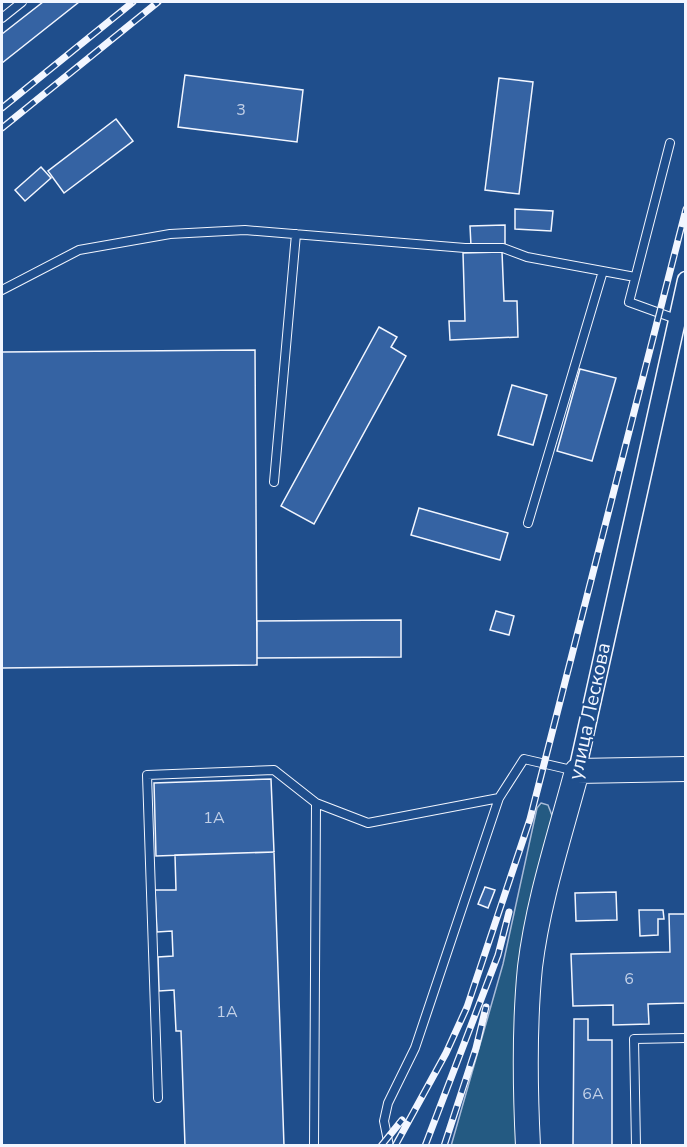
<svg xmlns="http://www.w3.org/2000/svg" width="687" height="1147" viewBox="0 0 687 1147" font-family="'Nunito Sans',sans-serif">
  <rect width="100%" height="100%" fill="#1f4e8c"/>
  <path fill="#245a82" stroke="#a8bbd7" stroke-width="1.5" d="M541,803L548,805L553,818L522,1145L451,1146L503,964L537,808Z"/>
  <path fill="#3563a3" stroke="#f2f6ff" stroke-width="1.5" d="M43,2H79L2,63V34Z
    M185,75L303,90L297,142L178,127Z
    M499,78L533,82L519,194L485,190Z
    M116,119L133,141L64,193L48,171Z
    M41,167L51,178L25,201L15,190Z
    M515,209L553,211L551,231L515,229Z
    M505,225V245L471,246L470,226Z
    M502,252L504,301H517L518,337L450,340L449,321H465L463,253Z
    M379,327L397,337L391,347L406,356L314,524L281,506Z
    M255,350L257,665L2,668V352Z
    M580,369L616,378L592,461L557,451Z
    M512,385L547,395L533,445L498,435Z
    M419,508L508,533L500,560L411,535Z
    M496,611L514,616L509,635L490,630Z
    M401,620V657L257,658V621Z
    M271,779L274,852L156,856L154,783Z
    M274,852L284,1146H185L181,1031H176L174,990L159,991L158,957L173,956L172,931L157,932L155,890H176L175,855Z
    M485,887L495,890L488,908L478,904Z
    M616,892L617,920L576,921L575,893Z
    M639,910H663L664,919H658V935L640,936Z
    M669,914H686V1003L648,1004L649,1024L613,1025V1005L573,1006L571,954L670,952Z
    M574,1019H588V1040H612V1146H573Z"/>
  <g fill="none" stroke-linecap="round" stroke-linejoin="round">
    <g stroke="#f2f6ff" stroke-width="10">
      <path id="service" d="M2,18L22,2
        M670,143L629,302L676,319
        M2,290L79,250L170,234L245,230L465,248H503L527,257L635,277
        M274,482L296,234
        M528,523L603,271
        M158,1098L147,775L274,770L316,803L368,823L499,798
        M314,1146L316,803
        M389,1146L384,1121L388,1103L415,1048L499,798L524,759L576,771
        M636,1146L634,1039L686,1038"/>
    </g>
    <g stroke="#f2f6ff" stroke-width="19">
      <path id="minor" d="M577,771L686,280"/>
    </g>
    <g stroke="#f2f6ff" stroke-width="26">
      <path id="secondary" d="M528,1146C525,1086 524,1027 530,967C538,901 560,835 577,771L686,769"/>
    </g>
    <use href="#service" stroke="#1f4e8c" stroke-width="8"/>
    <use href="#minor" stroke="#1f4e8c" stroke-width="16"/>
    <use href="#secondary" stroke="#1f4e8c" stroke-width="24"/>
    <g stroke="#f2f6ff" stroke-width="7">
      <path id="rail" d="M2,108L133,2
        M2,128L158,2
        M381,1146L402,1120
        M395,1146L446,1053L467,1007L530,819L686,209
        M425,1146L498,955L509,912
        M444,1146L476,1048L486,1007"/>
    </g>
    <use href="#rail" stroke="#1f4e8c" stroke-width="4.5" stroke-dasharray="14" stroke-linecap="butt"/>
  </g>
  <g text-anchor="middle" stroke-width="4.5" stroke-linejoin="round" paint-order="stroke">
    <g font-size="16" fill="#c3d1e8">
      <text x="241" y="115">3</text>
      <text x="214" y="823">1А</text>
      <text x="629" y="984">6</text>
      <text x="227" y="1017">1А</text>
      <text x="593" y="1099">6А</text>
    </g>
    <g font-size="20" fill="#f2f6ff" stroke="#1f4e8c">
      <text transform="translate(589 711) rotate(-78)" y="7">улица Лескова</text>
    </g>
  </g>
  <rect width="687" height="1147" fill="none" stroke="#f2f6ff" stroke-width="6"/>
</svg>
